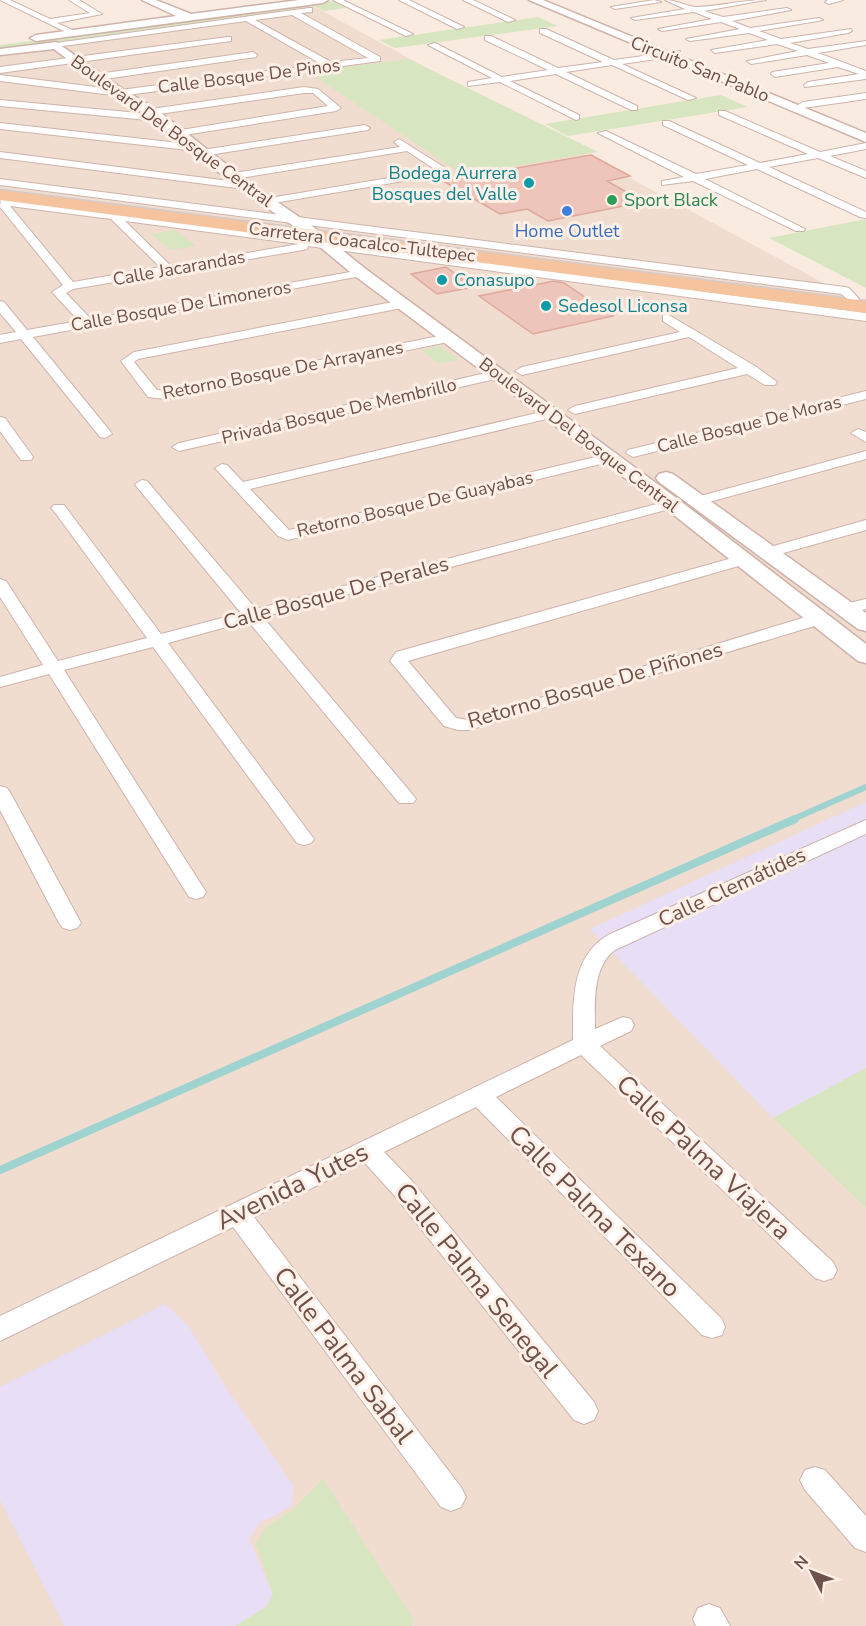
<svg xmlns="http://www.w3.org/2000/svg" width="866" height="1626" viewBox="0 0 866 1626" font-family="'Nunito Sans',sans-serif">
  <rect width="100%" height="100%" fill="#faebe1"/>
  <path fill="#f1dcd0" d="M313,6L853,299L866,301V1626H0V48Z"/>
  <path fill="#e8def6" d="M866,802V1068L773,1118L590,929Z
    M165,1304L189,1327L227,1389L293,1485L292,1505L275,1516L260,1522L249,1539L273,1595L266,1607L235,1626H64L0,1500V1387Z"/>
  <path fill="#d7e6c1" d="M333,1L346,8L324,11L314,6L0,50V45Z
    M538,17L558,26L395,48L379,40Z
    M409,59L598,152L463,175L308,72Z
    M721,95L748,107L568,136L545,124Z
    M866,219V288L769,238Z
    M175,230L196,246L171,250L151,234Z
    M440,346L459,360L438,363L422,350Z
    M866,1068V1208L773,1118Z
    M323,1479L415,1621L411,1626H235L266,1607L273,1595L256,1544L264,1529L291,1511Z"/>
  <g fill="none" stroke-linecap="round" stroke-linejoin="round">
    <path stroke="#9ed3d0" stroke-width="6" d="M791,820L866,787"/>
    <path stroke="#9ed3d0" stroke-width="8" d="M0,1170L795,819"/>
  </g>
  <path fill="#edc5bb" stroke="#dfa89c" stroke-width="1.5" d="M591,155L630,176L607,181L644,202L548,221L527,209L500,214L443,181Z
    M446,267L473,287L437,294L411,274Z
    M554,281L564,283L613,316L533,334L479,296Z"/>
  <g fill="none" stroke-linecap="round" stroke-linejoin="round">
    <g stroke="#ccb4ac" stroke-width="2">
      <path id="street" d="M0,0H10L50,19L90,13L69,0H79L102,14L57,23L75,31V35H72Z
        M333,0H343L413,34L406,36Z
        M399,0H409L464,27L457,29Z
        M463,0H473L515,20L508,22Z
        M654,0L661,2L615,9L611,7Z
        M665,0C677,0 687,7 698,7C721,6 743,0 766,0L704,11L723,17L787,8L791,10L732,21L750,28L819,18L823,20L759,31L781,39L851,29L852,31L848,33L790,43L808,49L866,41V45L818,53L866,71V79L805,87L804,85L808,82L859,74L838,67L775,77L771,74L772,72L829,63L807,55L751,64L747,61L798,51L777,44L715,53L711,50L768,40L749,33L690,41L686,39L740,29L721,22L662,31L658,29L712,19L694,12L635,20L631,18L685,9Z
        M828,0H843L829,4L825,2Z
        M309,8H312V12L301,13L380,57V61L120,96L0,81V75L120,90L321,64L246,21L56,47L52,45L56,43ZM292,15L368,58L331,62L255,20Z
        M540,29H546L614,60L680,51V55L677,56L622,64L696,98L688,100L612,65L566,72L637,106V110H631L556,74L510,81L579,115V119L576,120L500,82L468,86V82L492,78L428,45L435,43L502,77L548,70L485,40V36H491L558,68L603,62L540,33Z
        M228,37H231V41L0,73V67Z
        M253,52L257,55L256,57L98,80L94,77L98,74Z
        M304,87L318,89L341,108L336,111L178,136L173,133L175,131L328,106L313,93H304L152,115L161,116L163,118L158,121L0,106V100L149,114L146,112L151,109Z
        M866,93V99L803,108L798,105L803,102Z
        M719,111H725L820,152L866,143V149L830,156L866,171V178L818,158L769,167L866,212V218L860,217L757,169L705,179L805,229L804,231H796L693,181L662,185V181L684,177L598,133L606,131L696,174L748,165L663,125V121H669L760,163L808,154L719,115Z
        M0,123L197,145L202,148L197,151L0,129Z
        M365,125L370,128L368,130L202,156L197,153L202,150Z
        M399,139L450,171L445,174L268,204L264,203V199L436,170L407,151L234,179L229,176L234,173L400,147L394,142Z
        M0,152L245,183L250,186L245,189L0,158Z
        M0,179L845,287L849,288L859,299L853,303L841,294L0,185Z
        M1,198L866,313V321L308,246L307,249L303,250L73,289L66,293L91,319L361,270L367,273L361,276L33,337L110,431L112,434L105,438L100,437L21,339L0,343V335L16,332L0,313V301L4,302L27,330L79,321L52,292L63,285L0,207ZM10,206L111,219L160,267L73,282ZM125,221L299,244L171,266Z
        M403,300L407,301V307L138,359L134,362L157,390L166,391L449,334L455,338L453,341L166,399L148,397L121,361L134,352Z
        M667,314L755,366L777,382L775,385H765L747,374L575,414L568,410L575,406L738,368L689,337L522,375L515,371L522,367L680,332L663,321V315Z
        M499,370L504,371L506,374L504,377L179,451L172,447L179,443Z
        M866,391V399L633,457L626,453L628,450Z
        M550,410L557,414L555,417L250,489L289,530L608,454L615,458L613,461L288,540L278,536L215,468L222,464L227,465L243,482Z
        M0,417L5,418L31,454L33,457L31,460H21L0,431Z
        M858,429L866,432V442L851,433Z
        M866,451V459L698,505L691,501L693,498Z
        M142,480L147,481L256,609L672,500L679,504L677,507L263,617L413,795L416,799L413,803H399L248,621L168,643L311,835L314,839L311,843L304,845L297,843L153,647L64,670L206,892L203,897L196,899L189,897L49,674L0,687V677L43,665L0,597V579L6,581L58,661L147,638L54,511L51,508L54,505H64L161,634L241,613L137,487L135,484Z
        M866,520V530L769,557L761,552L763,549Z
        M743,555L751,560L749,563L408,661L456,718L468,720L812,615H824L826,619L824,623L469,730H458L444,726L390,661L396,652Z
        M866,599V609L847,614L839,609L841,605Z
        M0,786L7,788L10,792L81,923L77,928L70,930L63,928L59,923L0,810Z
        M866,820V834L615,950C592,967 595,1004 595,1029L623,1017L631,1019L634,1025L631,1031L600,1046L833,1262L837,1270L833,1278L824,1281L815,1278L581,1055L496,1097L722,1319L725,1327L722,1335L712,1338L702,1335L476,1107L384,1152L411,1180L594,1402L598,1411L594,1420L584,1424L574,1420L393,1194L364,1162L254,1217L461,1487L466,1497L461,1507L451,1511L441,1507L233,1227L0,1341V1316L573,1040C573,1001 571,957 608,935Z
        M815,1467L825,1470L866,1516V1552L855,1548L805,1490L800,1480L805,1470Z
        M709,1604L720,1608L730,1626H696L693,1619L698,1608Z"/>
    </g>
    <g stroke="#cfb2a9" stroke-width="3">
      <path id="secondary" d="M142,0H156L191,14L299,0H328L323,3L36,41L30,38L36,35L176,16Z
        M529,0H543L866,133V142Z
        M56,42L124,90L156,109L250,183L312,226L367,270L679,500L866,644V663L858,661L665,508L355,276L302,232L240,189L146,115L116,96L54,49L0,55V49Z
        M666,472L673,474L866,613V631L858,629L659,482L656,478L659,474Z"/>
    </g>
    <g stroke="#d4cac9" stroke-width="3">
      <path id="primary" d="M0,190L866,301V313L0,200Z"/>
    </g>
    <use href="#street" fill="#fff" fill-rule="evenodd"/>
    <use href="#secondary" fill="#fff" fill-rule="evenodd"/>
    <use href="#primary" fill="#f5c39d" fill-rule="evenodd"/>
  </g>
  <g fill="#0f9aa8" stroke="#fef0e6" stroke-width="2">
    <circle cx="529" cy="183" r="6"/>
    <circle cx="442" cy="280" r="6"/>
    <circle cx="546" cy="306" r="6"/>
  </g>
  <circle fill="#2e9e5b" stroke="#fef0e6" stroke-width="2" cx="612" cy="200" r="6"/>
  <circle fill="#3f7fe0" stroke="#fef0e6" stroke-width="2" cx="567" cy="211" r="6"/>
  <g text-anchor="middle" stroke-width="6" stroke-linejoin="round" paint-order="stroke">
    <g font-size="18" fill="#6f504a" stroke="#fef0e6">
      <text transform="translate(700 69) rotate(22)" y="6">Circuito San Pablo</text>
      <text transform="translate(249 76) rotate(-7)" y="6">Calle Bosque De Pinos</text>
      <text transform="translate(172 131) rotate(36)" y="6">Boulevard Del Bosque Central</text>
      <text transform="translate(362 242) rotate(7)" y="6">Carretera Coacalco-Tultepec</text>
      <text transform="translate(179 268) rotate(-10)" y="6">Calle Jacarandas</text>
      <text transform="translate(181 306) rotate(-10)" y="6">Calle Bosque De Limoneros</text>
      <text transform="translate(283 370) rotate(-11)" y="6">Retorno Bosque De Arrayanes</text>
      <text transform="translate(339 411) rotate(-13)" y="6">Privada Bosque De Membrillo</text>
      <text transform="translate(749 424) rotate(-14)" y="6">Calle Bosque De Moras</text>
      <text transform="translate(579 435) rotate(37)" y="6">Boulevard Del Bosque Central</text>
      <text transform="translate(415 504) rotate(-13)" y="6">Retorno Bosque De Guayabas</text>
    </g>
    <g font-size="18" fill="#0d838f" stroke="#fef0e6" text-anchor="start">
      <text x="517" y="179" text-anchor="end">Bodega Aurrera<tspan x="517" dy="21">Bosques del Valle</tspan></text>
      <text x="454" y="286">Conasupo</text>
      <text x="558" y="312">Sedesol Liconsa</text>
    </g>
    <g font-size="18" fill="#27864d" stroke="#fef0e6" text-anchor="start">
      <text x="624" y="206">Sport Black</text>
    </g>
    <g font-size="18" fill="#366cbe" stroke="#fef0e6">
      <text x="567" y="237">Home Outlet</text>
    </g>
    <g font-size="21" fill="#6f504a" stroke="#fef0e6">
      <text transform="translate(336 593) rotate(-15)" y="7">Calle Bosque De Perales</text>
      <text transform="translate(595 685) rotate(-16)" y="7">Retorno Bosque De Piñones</text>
      <text transform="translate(732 887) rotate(-25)" y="7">Calle Clemátides</text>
    </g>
    <g font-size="26" fill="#6f504a" stroke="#fef0e6">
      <text transform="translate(704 1157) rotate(43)" y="9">Calle Palma Viajera</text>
      <text transform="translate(292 1186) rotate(-26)" y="9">Avenida Yutes</text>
      <text transform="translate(595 1211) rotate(45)" y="9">Calle Palma Texano</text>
      <text transform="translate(477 1280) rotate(51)" y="9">Calle Palma Senegal</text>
      <text transform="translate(344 1355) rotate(53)" y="9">Calle Palma Sabal</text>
    </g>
  </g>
  <g transform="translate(812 1572) rotate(312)" stroke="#fef0e6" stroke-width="4.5" paint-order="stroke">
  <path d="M0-4.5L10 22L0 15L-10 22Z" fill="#6f504a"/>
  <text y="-9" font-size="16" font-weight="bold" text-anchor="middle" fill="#6f504a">N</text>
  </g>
</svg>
